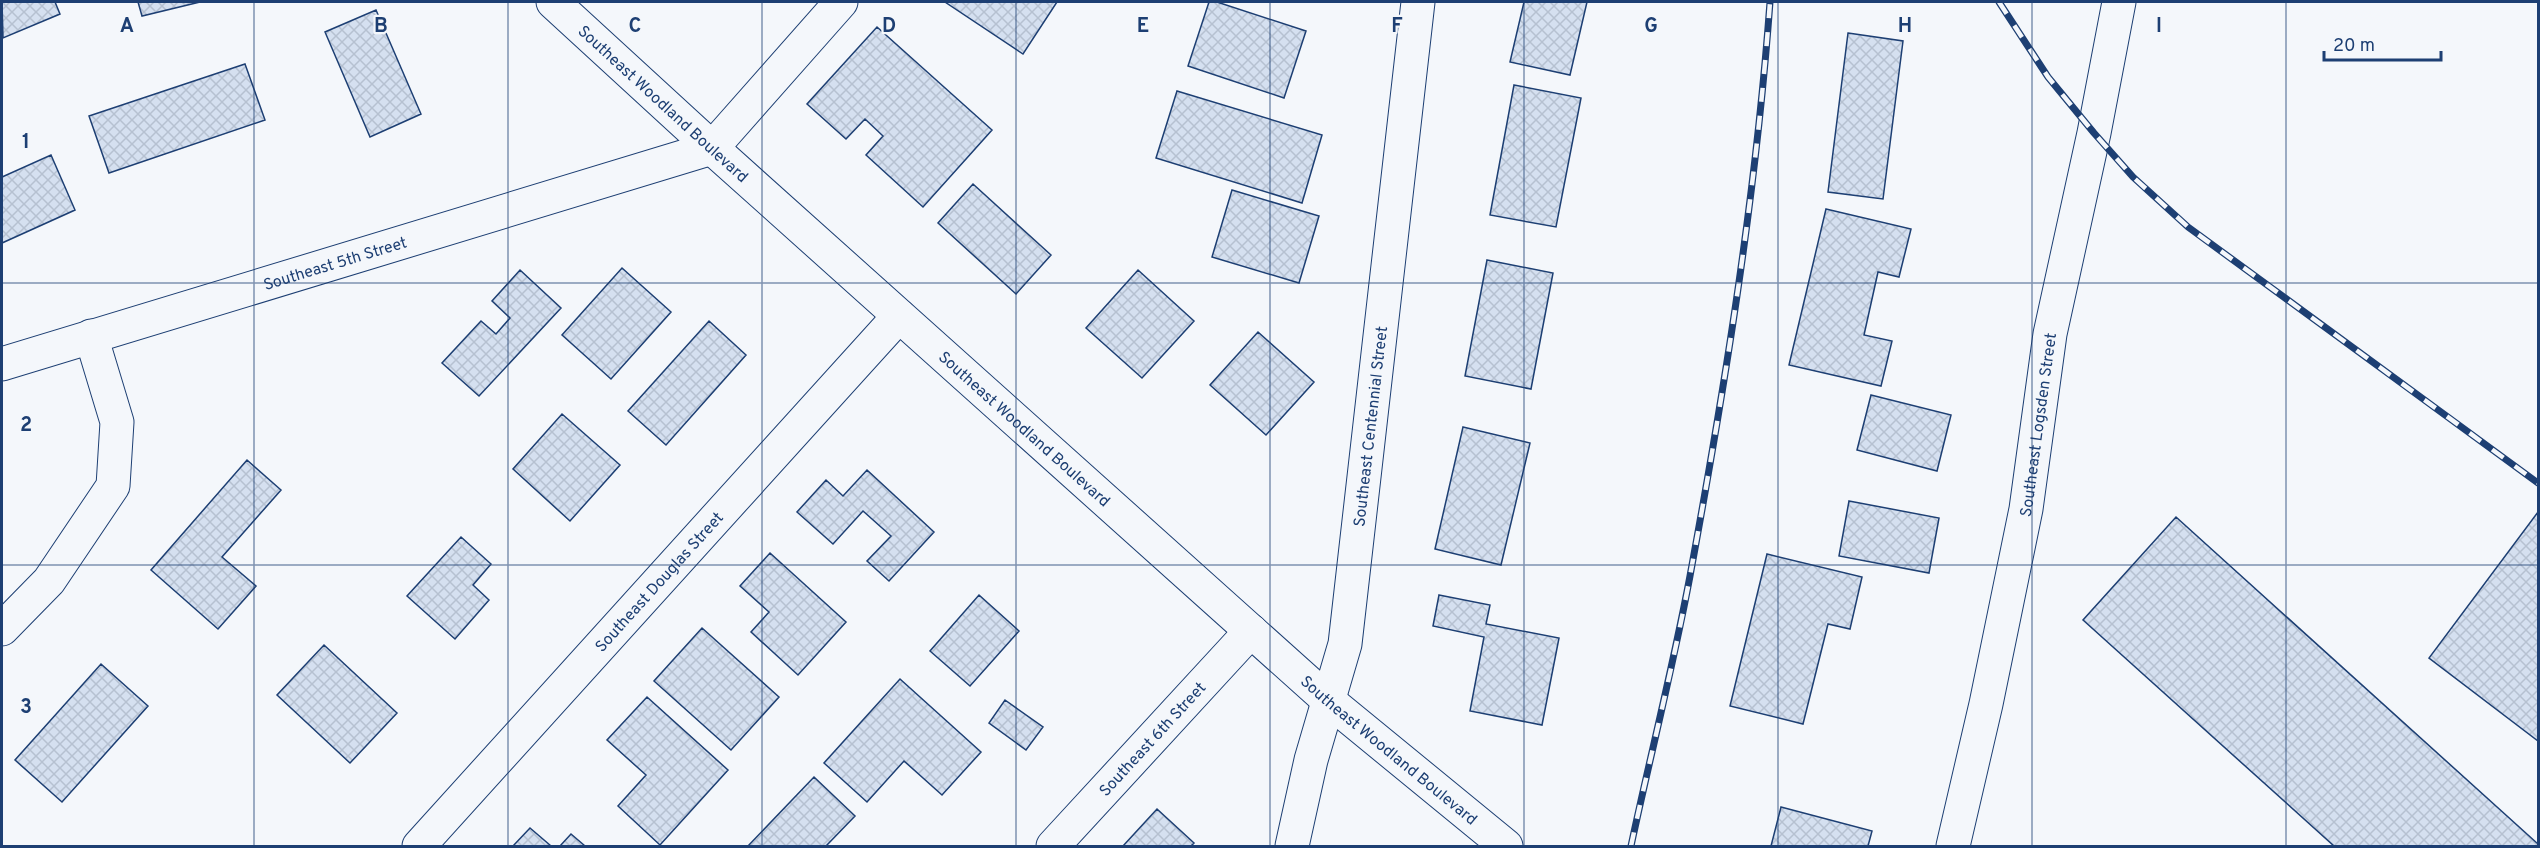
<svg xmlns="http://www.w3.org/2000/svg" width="2540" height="848" viewBox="0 0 2540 848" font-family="Overpass,sans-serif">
  <defs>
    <pattern id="building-cross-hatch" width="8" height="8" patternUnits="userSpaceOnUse" patternTransform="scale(1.5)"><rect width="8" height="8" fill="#d5e0f0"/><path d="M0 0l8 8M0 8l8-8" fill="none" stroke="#b6c1d1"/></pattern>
  </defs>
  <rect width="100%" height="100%" fill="#f4f7fb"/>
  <path fill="url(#building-cross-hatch)" stroke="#1d3f73" stroke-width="1.5" d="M2,2H55L60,14L3,38Z
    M138,2H200L142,16Z
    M945,2H1057L1023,54Z
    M1209,2H1217L1306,31L1284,98L1188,66Z
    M1524,2H1587L1570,75L1510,62Z
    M376,10L421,114L370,137L325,32Z
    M877,27L992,130L923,207L866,155L883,136L865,119L846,139L807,104Z
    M1848,33L1903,41L1883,199L1828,192Z
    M245,64L265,120L109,173L89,116Z
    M1514,85L1581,98L1556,227L1490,215Z
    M1177,91L1322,135L1302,203L1156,158Z
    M51,155L75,210L2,243V177Z
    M973,184L1051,255L1016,294L938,223Z
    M1232,190L1319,216L1299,283L1212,257Z
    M1826,209L1911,229L1899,277L1878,272L1864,335L1892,341L1881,386L1789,365Z
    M1487,260L1553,273L1531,389L1465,376Z
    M622,268L671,312L611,379L562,335Z
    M520,270L561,308L479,396L442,363L481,321L496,334L510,318L492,301Z
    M1138,270L1194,321L1142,378L1086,328Z
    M709,321L746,355L666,445L628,411Z
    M1258,332L1314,382L1266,435L1210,385Z
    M1871,395L1951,415L1937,471L1857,450Z
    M562,414L620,465L570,521L513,469Z
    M1463,427L1530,443L1501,565L1435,549Z
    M247,460L281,490L222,557L256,586L218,629L151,570Z
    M867,470L934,532L889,581L867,561L891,536L863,511L833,544L797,512L826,480L843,496Z
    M1849,501L1939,518L1929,573L1839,556Z
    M2538,512V741L2429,658Z
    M2176,517L2538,844V846H2334L2083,620Z
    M461,537L491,564L473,585L489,600L455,639L407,596Z
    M770,553L846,622L798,675L751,632L769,612L740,586Z
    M1767,554L1862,577L1850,629L1828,624L1803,724L1730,706Z
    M979,595L1019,631L970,686L930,651Z
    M1439,595L1490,605L1486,624L1559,638L1542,725L1470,711L1484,637L1433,626Z
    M702,628L779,697L731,750L654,681Z
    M324,645L397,713L350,763L277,695Z
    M101,664L148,706L62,802L15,760Z
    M900,679L981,752L942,795L904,761L867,802L824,763Z
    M647,697L728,770L660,845L618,806L646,775L607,740Z
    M1005,700L1043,727L1026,750L989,723Z
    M814,777L855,816L826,846H748Z
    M1781,807L1872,831L1868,846H1771Z
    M1157,809L1194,843L1191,846H1123Z
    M530,828L551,846H513Z
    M571,834L585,846H560Z"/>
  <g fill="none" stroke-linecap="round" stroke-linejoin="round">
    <g stroke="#1d3f73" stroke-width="35">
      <g id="minor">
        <path id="s1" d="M553,2L712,148L1329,701L1506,846"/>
        <path id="s2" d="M2,364L712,148L841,2"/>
        <path d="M2,629L49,581L113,486L117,422L91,336"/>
        <path id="s3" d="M419,846L899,316"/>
        <path id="s4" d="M1053,846L1251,631"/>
        <path id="s5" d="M1292,846L1311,760L1345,644L1418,2"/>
        <path id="s6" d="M1953,846L1986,704L2026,509L2050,334L2094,133L2119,2"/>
      </g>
    </g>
    <use href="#minor" stroke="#f4f7fb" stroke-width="33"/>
    <g stroke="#1d3f73" stroke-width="7">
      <path id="rail" d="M1999,2L2048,77L2094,133L2133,177L2188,227L2538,483
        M1631,846C1650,757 1673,667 1690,576C1725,386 1756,194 1770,2"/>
    </g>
    <use href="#rail" stroke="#f4f7fb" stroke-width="4.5" stroke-dasharray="14" stroke-linecap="butt"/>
  </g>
  <path fill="none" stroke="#1d3f73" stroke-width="1.5" stroke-opacity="0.55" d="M254,2V846M508,2V846M762,2V846M1016,2V846M1270,2V846M1524,2V846M1778,2V846M2032,2V846M2286,2V846M2,283H2538M2,565H2538"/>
  <g text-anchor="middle" stroke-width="4.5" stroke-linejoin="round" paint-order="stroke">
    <g font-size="16" fill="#1d3f73" stroke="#f4f7fb">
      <text dy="6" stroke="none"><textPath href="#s1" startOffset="150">Southeast Woodland Boulevard</textPath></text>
      <text dy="6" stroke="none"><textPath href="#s2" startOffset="348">Southeast 5th Street</textPath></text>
      <text dy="6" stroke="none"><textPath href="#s6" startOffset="430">Southeast Logsden Street</textPath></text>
      <text dy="6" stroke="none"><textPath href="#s5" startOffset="428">Southeast Centennial Street</textPath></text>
      <text dy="6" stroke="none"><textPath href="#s1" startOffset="636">Southeast Woodland Boulevard</textPath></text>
      <text dy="6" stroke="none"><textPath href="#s3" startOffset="357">Southeast Douglas Street</textPath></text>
      <text dy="6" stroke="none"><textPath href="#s4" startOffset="146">Southeast 6th Street</textPath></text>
      <text dy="6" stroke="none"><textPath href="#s1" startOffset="1122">Southeast Woodland Boulevard</textPath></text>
    </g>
  </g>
  <g font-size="20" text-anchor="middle" font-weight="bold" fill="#1d3f73" stroke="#f4f7fb" stroke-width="4.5" stroke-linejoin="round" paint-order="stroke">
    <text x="127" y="32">A</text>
    <text x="381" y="32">B</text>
    <text x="635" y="32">C</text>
    <text x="889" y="32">D</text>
    <text x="1143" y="32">E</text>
    <text x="1397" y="32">F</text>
    <text x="1651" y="32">G</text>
    <text x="1905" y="32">H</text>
    <text x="2159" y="32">I</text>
    <text x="26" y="148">1</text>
    <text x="26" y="431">2</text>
    <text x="26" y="713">3</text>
  </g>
  <rect width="2540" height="848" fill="none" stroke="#1d3f73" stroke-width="6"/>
  <path d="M2324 51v9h117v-9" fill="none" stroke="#1d3f73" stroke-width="3"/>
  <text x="2333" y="51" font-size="18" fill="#1d3f73" stroke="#f4f7fb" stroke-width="4.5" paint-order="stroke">20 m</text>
</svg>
